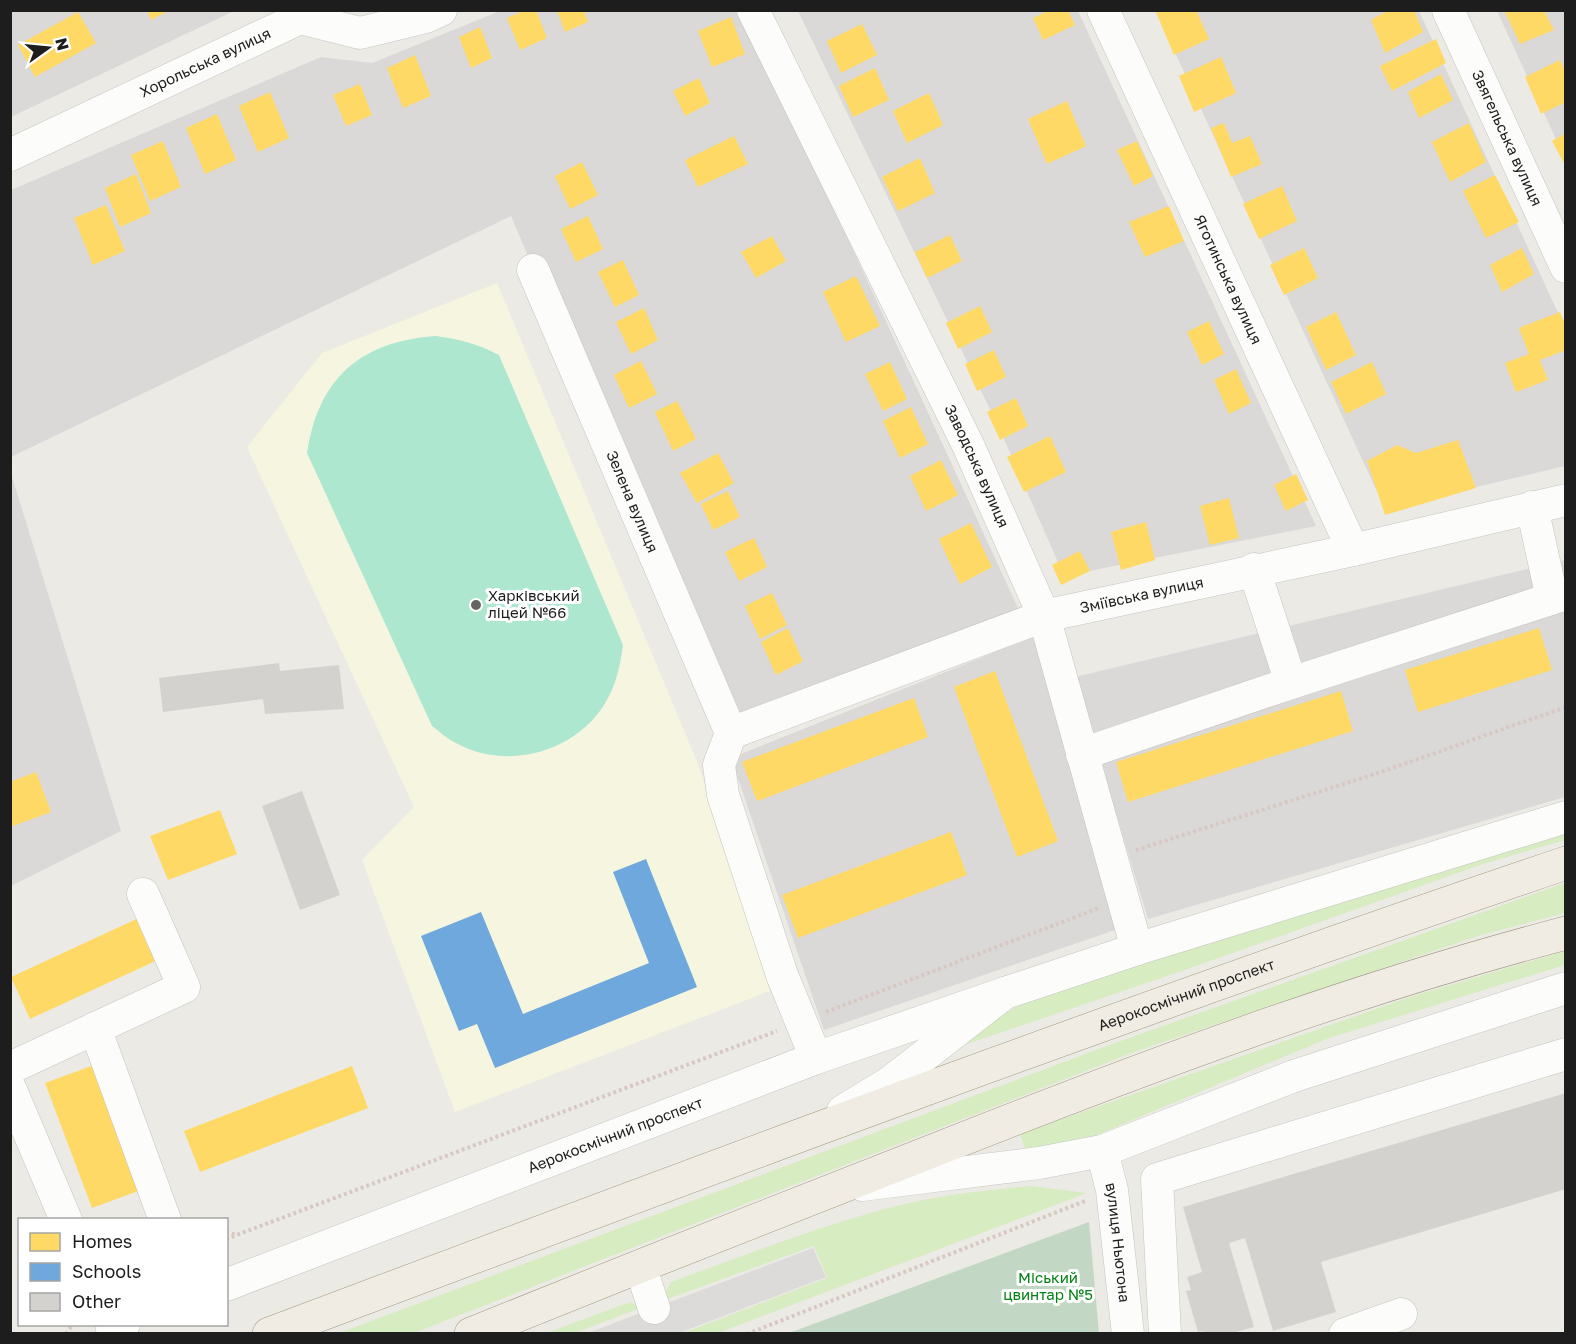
<svg xmlns="http://www.w3.org/2000/svg" width="1576" height="1344" viewBox="0 0 1576 1344" font-family="'Golos Text',sans-serif">
  <rect width="100%" height="100%" fill="#eceae5"/>
  <path fill="#dbd9d7" d="M11,11H234L11,117Z
    M500,11H743L1024,621L731,733L511,216L11,457V190L321,57L372,63Z
    M798,11H1078L1316,526L1064,576L1000,430Z
    M1156,11H1419L1565,328V466L1385,509Z
    M1497,11H1565V159Z
    M10,470L121,831L11,886H10Z
    M1565,560V797L1148,919L1075,677Z
    M1033,637L1121,928L824,1030L731,758Z"/>
  <path fill="#f6f6e0" d="M497,283L698,764L770,991L455,1112L362,860L414,807L247,447L322,353Z"/>
  <path fill="#d7ecc1" d="M1565,825V840L1483,864L1179,972L967,1044L975,1032L1039,993Z
    M1565,883V913L1478,936L1137,1051L414,1333H339L1104,1047Z
    M1565,951V965L1329,1038L1063,1149H1025L1020,1134L1410,997Z
    M1031,1186L1087,1193L718,1333H683L827,1278L814,1246L665,1300V1293L671,1282C745,1255 819,1226 896,1206C940,1195 986,1190 1031,1186Z
    M630,1302L640,1308L575,1333L544,1334Z"/>
  <path fill="#c3d8c4" d="M1089,1222L1099,1333H789Z"/>
  <path fill="#aee7d0" d="M436,336C459,339 478,344 499,355L623,645C620,667 616,686 604,705C573,754 504,771 454,742C446,738 439,731 432,726L307,453C318,378 361,341 436,336Z"/>
  <path fill="#dcdbd9" d="M813,1248L826,1277L679,1333L585,1334Z"/>
  <path fill="#ffd966" d="M147,10H170L151,20Z
    M525,10H536L547,38L520,50L507,18Z
    M557,10H584L588,22L565,32Z
    M1050,10H1068L1075,25L1043,40L1033,18Z
    M1155,10H1196L1209,39L1174,55Z
    M1389,10H1414L1423,32L1385,53L1371,20Z
    M1504,10H1544L1554,30L1520,44Z
    M78,12L96,43L35,77L18,45Z
    M731,17L745,54L712,67L698,31Z
    M862,24L877,55L841,73L827,41Z
    M480,27L492,58L471,68L459,37Z
    M1436,39L1446,63L1392,91L1380,66Z
    M415,55L431,96L403,108L387,68Z
    M1221,57L1236,93L1194,112L1179,76Z
    M1560,60L1566,73V102L1541,114L1525,77Z
    M875,68L889,100L853,117L839,86Z
    M1441,74L1453,100L1419,118L1408,92Z
    M699,78L710,103L685,116L673,91Z
    M360,84L372,115L346,126L333,95Z
    M270,92L289,138L258,152L239,106Z
    M929,93L943,125L907,143L893,111Z
    M1067,101L1086,146L1047,164L1028,119Z
    M217,114L236,160L205,174L186,128Z
    M1224,123L1232,143L1250,136L1262,164L1231,177L1211,128Z
    M1469,123L1486,162L1450,182L1432,142Z
    M1566,133V167L1552,141Z
    M734,136L748,164L698,187L685,160Z
    M163,141L181,187L150,201L131,155Z
    M1137,141L1153,176L1134,186L1117,150Z
    M920,158L935,193L898,211L882,177Z
    M582,162L598,195L570,209L555,176Z
    M136,174L151,213L120,227L105,188Z
    M1495,175L1519,222L1486,238L1463,191Z
    M1282,186L1297,221L1259,239L1243,204Z
    M106,205L125,251L93,265L74,218Z
    M1169,206L1184,241L1145,257L1129,222Z
    M588,216L603,249L576,262L561,229Z
    M950,235L962,261L927,278L915,252Z
    M772,236L786,261L756,278L741,252Z
    M1304,248L1318,278L1284,295L1270,265Z
    M1522,248L1534,274L1502,292L1490,265Z
    M623,260L639,295L615,307L598,272Z
    M856,276L880,326L846,342L823,292Z
    M980,306L992,332L958,349L946,323Z
    M644,308L658,340L631,354L616,322Z
    M1336,312L1356,355L1326,370L1306,327Z
    M1560,312L1566,327V350L1540,360L1548,380L1516,392L1505,363L1529,354L1519,328Z
    M1209,321L1224,354L1202,365L1187,332Z
    M994,350L1006,377L977,391L965,364Z
    M641,361L657,394L629,408L614,375Z
    M890,362L907,399L883,411L865,374Z
    M1372,362L1386,394L1346,414L1331,382Z
    M1236,369L1251,403L1229,414L1214,380Z
    M1016,398L1028,426L1000,440L987,412Z
    M677,401L696,439L673,451L655,412Z
    M911,407L928,444L900,458L883,421Z
    M1050,436L1066,472L1024,492L1007,457Z
    M1458,440L1476,488L1385,515L1367,461L1397,445L1416,453Z
    M718,453L734,483L697,503L680,473Z
    M941,460L958,495L926,511L910,476Z
    M1296,474L1308,500L1286,511L1274,485Z
    M728,491L740,517L713,530L701,504Z
    M1229,498L1239,538L1210,545L1200,506Z
    M1146,522L1155,560L1121,570L1111,532Z
    M971,523L992,567L960,584L939,539Z
    M754,538L767,567L739,581L725,552Z
    M1080,551L1090,571L1061,585L1052,565Z
    M772,593L787,625L760,639L745,606Z
    M788,628L803,661L776,675L761,642Z
    M1539,628L1552,670L1418,712L1405,670Z
    M995,671L1058,841L1017,857L954,687Z
    M1341,691L1353,731L1128,802L1116,762Z
    M914,698L928,737L757,801L742,762Z
    M36,772L51,812L10,827V782Z
    M220,810L237,854L168,880L150,836Z
    M951,832L967,875L798,938L782,895Z
    M143,916L162,958L30,1019L11,977Z
    M94,1065L141,1190L92,1208L45,1083Z
    M352,1066L368,1108L200,1172L184,1131Z"/>
  <path fill="#6fa8dc" d="M646,859L697,987L495,1068L477,1024L459,1031L421,936L481,912L523,1014L649,963L613,872Z"/>
  <path fill="#d4d2ce" d="M279,663L280,671L339,665L344,709L265,714L263,699L163,712L159,678Z
    M302,791L340,895L300,910L262,806Z
    M1566,1093V1189L1321,1262L1336,1312L1273,1331L1245,1238L1229,1243L1254,1327L1229,1334H1204L1203,1331L1198,1332L1186,1291L1191,1290L1187,1277L1202,1272L1183,1207Z"/>
  <g fill="none" stroke-linecap="round" stroke-linejoin="round">
    <g stroke="#c4c4c1" stroke-width="33">
      <g id="minor">
        <path id="s1" d="M753,10L968,445L1044,616L1137,949"/>
        <path id="s2" d="M1103,10L1353,550"/>
        <path id="s3" d="M1448,10L1566,267"/>
        <path id="s4" d="M10,155L300,18L360,33L426,17L441,10"/>
        <path id="s5" d="M533,270L731,733"/>
        <path d="M1532,507L1552,598"/>
        <path d="M1254,569L1291,683"/>
        <path id="s6" d="M731,733L1044,616L1353,550L1566,500"/>
        <path d="M731,733L719,765L723,795L782,975L816,1058"/>
        <path d="M1082,754L1291,683L1566,594"/>
        <path d="M95,1028L165,1220"/>
        <path d="M10,1068L184,987L143,894"/>
        <path d="M10,1088L66,1220"/>
        <path d="M843,1111L889,1083L1005,993L1137,949L1566,817"/>
        <path id="s7" d="M1102,1151L1112,1190L1128,1334"/>
        <path d="M862,1185L1039,1163L1102,1151L1294,1076L1566,988"/>
        <path d="M640,1266L654,1308"/>
        <path id="s8" d="M226,1285L816,1058L1005,993"/>
        <path d="M112,1329L124,1324"/>
        <path d="M1165,1334L1157,1179L1566,1054"/>
        <path d="M1345,1334L1401,1314"/>
      </g>
    </g>
    <g stroke="#a29982" stroke-width="34">
      <g id="major">
        <path id="s9" d="M269,1334C700,1172 1130,1010 1566,863"/>
        <path d="M471,1334C627,1271 783,1209 940,1148C1145,1067 1352,989 1566,933"/>
      </g>
    </g>
    <path stroke="#d7c8c4" stroke-width="4" stroke-dasharray="3 3" stroke-linecap="butt" d="M1136,850L1381,772L1566,707
      M826,1012L1099,908
      M226,1232L236,1235
      M226,1239L777,1031
      M66,1334L73,1324
      M747,1334L1085,1201"/>
    <use href="#minor" stroke="#fcfcfb" stroke-width="32"/>
    <use href="#major" stroke="#f1ece3" stroke-width="33"/>
  </g>
  <circle fill="#656563" stroke="#fff" stroke-width="2" cx="476" cy="605" r="6"/>
  <g text-anchor="middle" stroke-width="6" stroke-linejoin="round" paint-order="stroke">
    <g font-size="15" fill="#1d1d1d" stroke="#fff">
      <text dy="5" stroke="none"><textPath href="#s4" startOffset="216">Хорольська вулиця</textPath></text>
      <text dy="5" stroke="none"><textPath href="#s3" startOffset="141">Звягельська вулиця</textPath></text>
      <text dy="5" stroke="none"><textPath href="#s2" startOffset="297">Яготинська вулиця</textPath></text>
      <text dy="5" stroke="none"><textPath href="#s1" startOffset="508">Заводська вулиця</textPath></text>
      <text dy="5" stroke="none"><textPath href="#s5" startOffset="252">Зелена вулиця</textPath></text>
      <text dy="5" stroke="none"><textPath href="#s6" startOffset="434">Зміївська вулиця</textPath></text>
      <text dy="5" stroke="none"><textPath href="#s9" startOffset="978">Аерокосмічний проспект</textPath></text>
      <text dy="5" stroke="none"><textPath href="#s8" startOffset="417">Аерокосмічний проспект</textPath></text>
      <text dy="5" stroke="none"><textPath href="#s7" startOffset="93">вулиця Ньютона</textPath></text>
    </g>
    <g font-size="15" fill="#1d1d1d" stroke="#fff" text-anchor="start">
      <text x="488" y="601">Харківський<tspan x="488" dy="17">ліцей №66</tspan></text>
    </g>
    <g font-size="15" fill="#048313" stroke="#fff">
      <text x="1048" y="1283">Міський<tspan x="1048" dy="17">цвинтар №5</tspan></text>
    </g>
  </g>
  <rect width="1576" height="1344" fill="none" stroke="#1d1d1d" stroke-width="24"/>
  <rect x="18" y="1218" width="210" height="108" fill="#ffffff" stroke="#a5a5a5" stroke-width="1.5"/>
  <rect x="30" y="1233" width="30" height="18" fill="#ffd966" stroke="#a5a5a5" stroke-width="1.5"/>
  <text x="72" y="1248" font-size="18" fill="#1d1d1d">Homes</text>
  <rect x="30" y="1263" width="30" height="18" fill="#6fa8dc" stroke="#a5a5a5" stroke-width="1.5"/>
  <text x="72" y="1278" font-size="18" fill="#1d1d1d">Schools</text>
  <rect x="30" y="1293" width="30" height="18" fill="#d4d2ce" stroke="#a5a5a5" stroke-width="1.5"/>
  <text x="72" y="1308" font-size="18" fill="#1d1d1d">Other</text>
  <g transform="translate(48 48) rotate(75)" stroke="#ffffff" stroke-width="4.5" paint-order="stroke">
  <path d="M0-4.5L10 22L0 15L-10 22Z" fill="#1d1d1d"/>
  <text y="-9" font-size="16" font-weight="bold" text-anchor="middle" fill="#1d1d1d">N</text>
  </g>
</svg>
